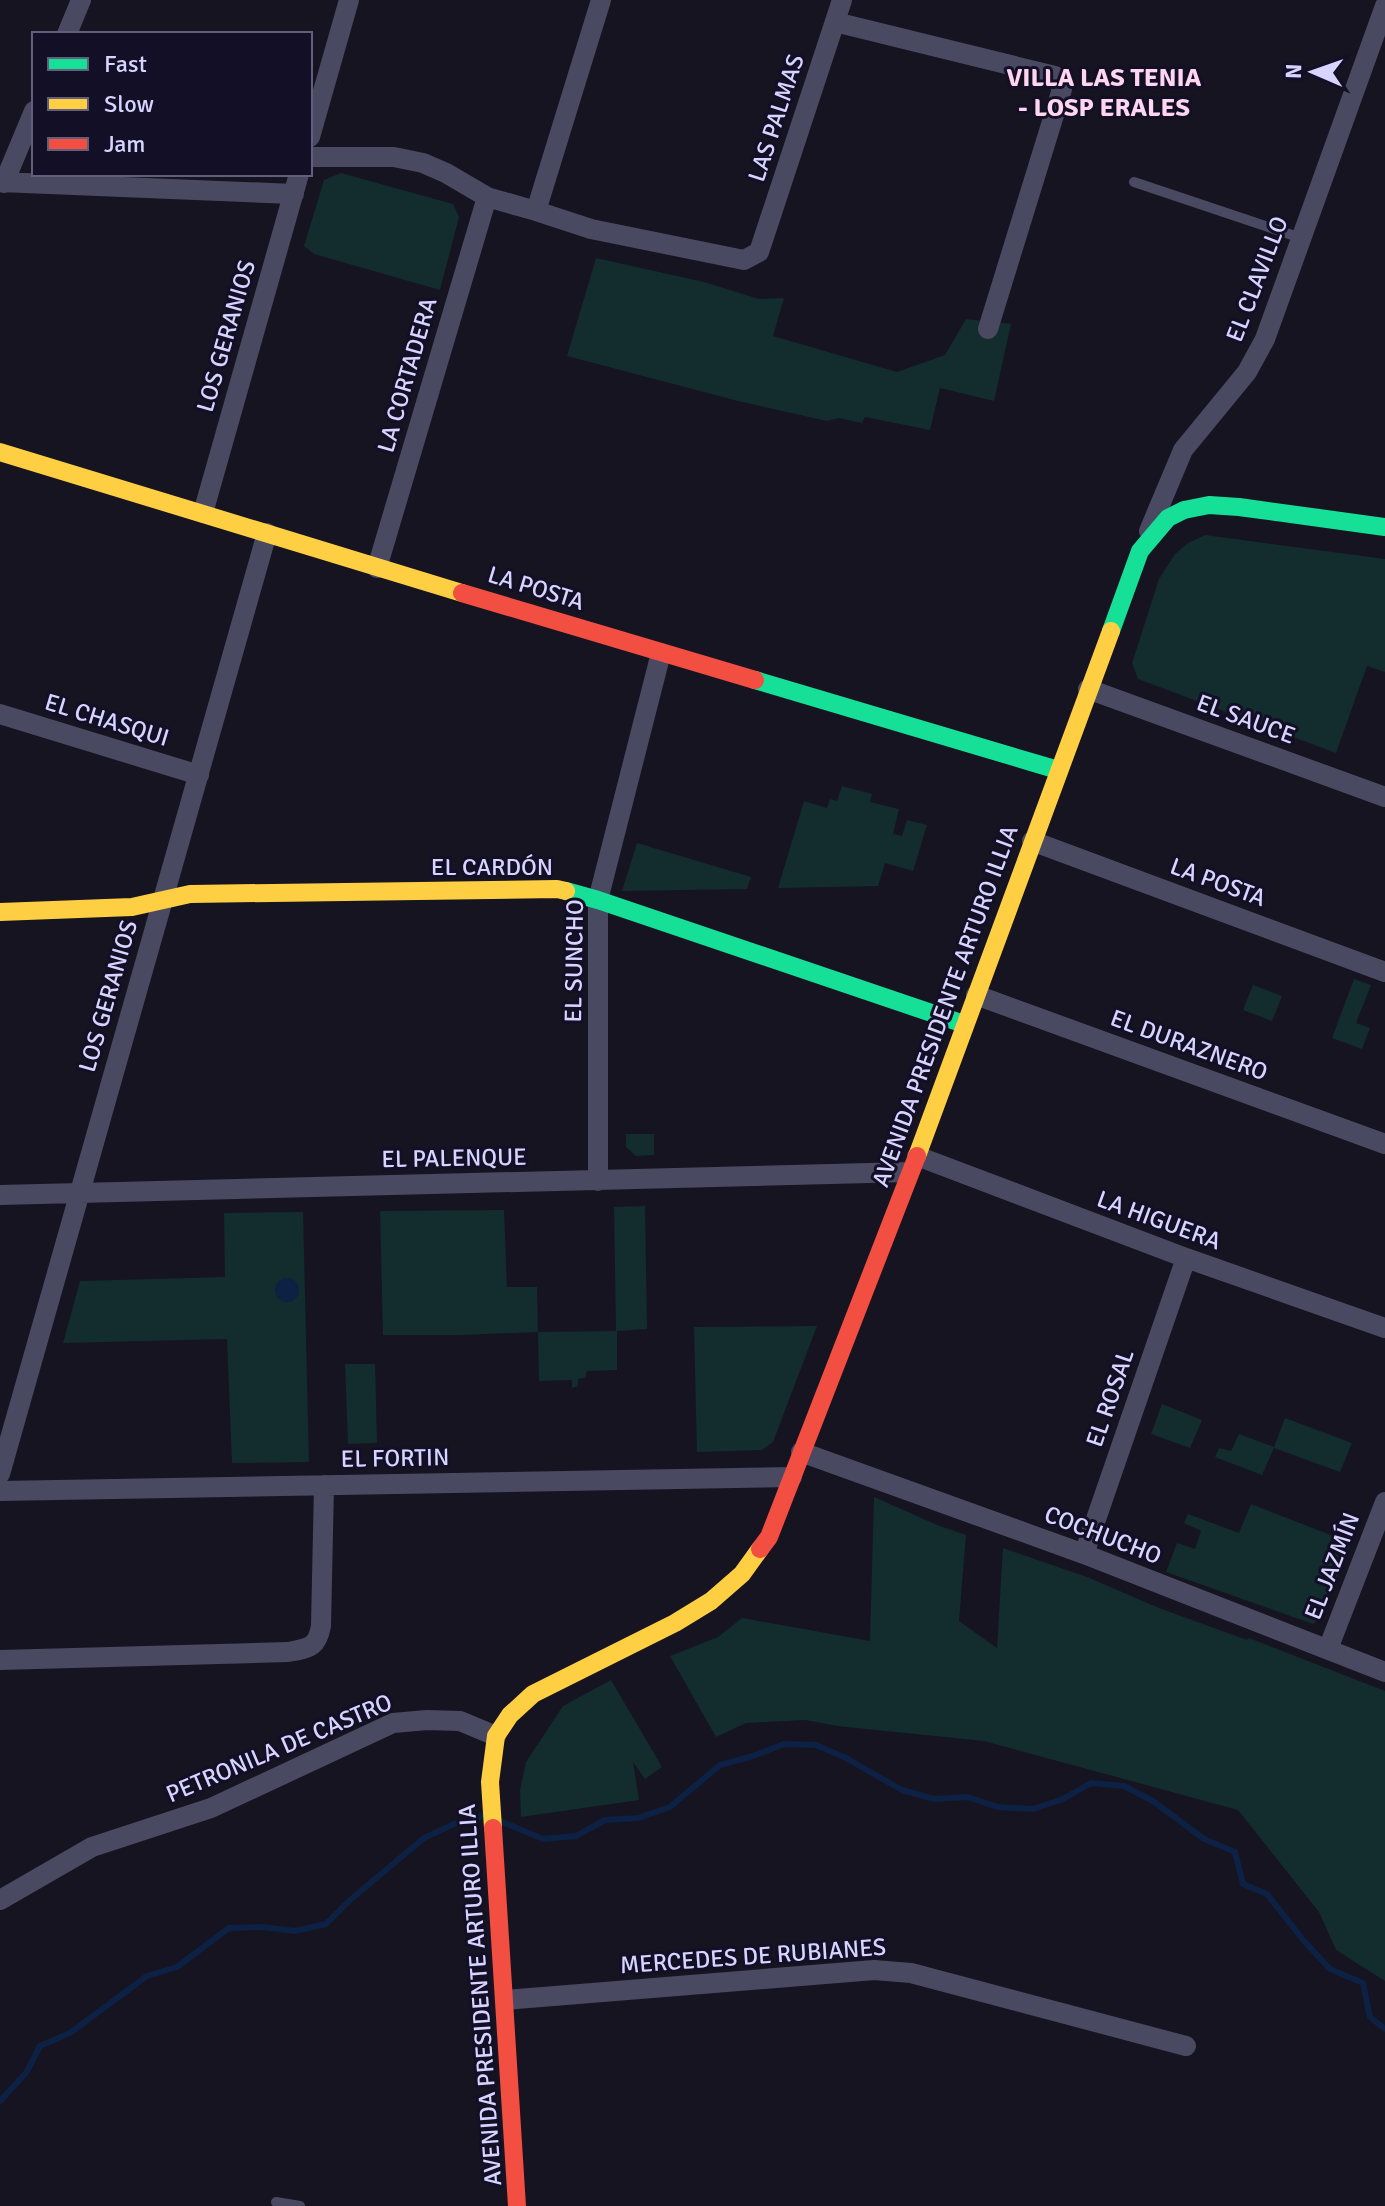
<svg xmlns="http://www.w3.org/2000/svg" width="1385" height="2206" viewBox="0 0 1385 2206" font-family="Signika,sans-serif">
  <rect width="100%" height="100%" fill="#161421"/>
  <path fill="#132c2d" d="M341,173L453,204L459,217L440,290L314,254L304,246L324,180Z
    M596,258L704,282L759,299L784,298L773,336L897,372L945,355L966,319L1011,324L994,401L940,388L930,430L865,417L862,423L839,418L827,421L738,401L567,356Z
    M1205,535L1385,559V672L1367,666L1336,753L1138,679L1132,663L1159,579L1175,554L1188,543Z
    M842,786L872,794L870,802L899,809L893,834L902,836L907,820L927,825L913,871L885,863L878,886L778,888L804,801L827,808L830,799L837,801Z
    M637,843L751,877L747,889L622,891Z
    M1354,979L1371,985L1356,1023L1370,1028L1362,1049L1332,1038Z
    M1253,985L1282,996L1272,1021L1243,1010Z
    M626,1134H654V1155L636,1156L626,1147Z
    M645,1206L647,1329L617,1331V1370L587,1371L585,1378L578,1379V1386L572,1388V1380L539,1381L538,1332L461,1335H383L380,1211L504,1210L507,1287H537L538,1332L616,1331L614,1207Z
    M303,1212L309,1462L232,1463L227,1339L63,1343L80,1281L225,1277L224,1213Z
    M817,1326L773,1442L762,1450L697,1452L694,1327Z
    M345,1364H375L377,1443L348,1444Z
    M1162,1404L1202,1420L1190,1448L1151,1434Z
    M1285,1418L1352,1443L1340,1472L1274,1448L1262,1475L1215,1457L1219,1448L1231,1451L1239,1434L1274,1447Z
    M874,1497L937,1525L966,1535L959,1621L997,1648L1003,1548L1087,1577L1159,1608L1247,1640L1249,1638L1385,1691V1981L1336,1950L1319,1912L1238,1810L984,1741L837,1726L806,1720L746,1723L716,1737L670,1656L718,1637L742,1618L870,1641Z
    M1251,1504L1351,1543L1319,1620L1313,1624L1166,1572L1177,1543L1195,1549L1201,1531L1184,1523L1188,1514L1239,1533Z
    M611,1680L662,1767L645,1779L633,1762L639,1800L521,1817L520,1790L526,1762L563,1706Z"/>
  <path fill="#0d2144" d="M275 1290a12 12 0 1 1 24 0a12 12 0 1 1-24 0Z"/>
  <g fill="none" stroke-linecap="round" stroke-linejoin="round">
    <path stroke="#0d2144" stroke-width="6" d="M500,1821L543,1839L576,1836L605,1820L638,1818L670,1807L720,1765L753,1756L784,1744L816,1745L846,1758L902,1790L934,1799L967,1797L998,1807L1033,1809L1063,1799L1091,1783L1124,1786L1153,1801L1204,1839L1235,1852L1243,1884L1267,1894L1304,1941L1330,1969L1363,1983L1370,2017L1385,2029
      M0,2101L26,2073L40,2046L70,2033L147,1976L177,1967L229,1928L262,1927L295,1931L326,1924L349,1901L424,1838L454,1824L486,1815"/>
    <path stroke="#4a4962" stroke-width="10" d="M1134,182L1301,238
      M276,2202L300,2206"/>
    <path stroke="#4a4962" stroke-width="20" d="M835,22L1055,76L1062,89L988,329
      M67,34L81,0
      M310,137L349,0
      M310,157H394L423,163L446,173L487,197L536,211L591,229L744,260L759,252L842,0
      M0,182L294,194
      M4,183L34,111
      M536,211L601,0
      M203,513L299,174
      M1149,531L1183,450L1247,372L1265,339L1385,6
      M377,568L487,197
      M1088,689L1385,797
      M0,714L199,775
      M1032,841L1385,972
      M976,995L1385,1144
      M917,1156L1186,1258L1385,1328
      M598,1181V900L661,653
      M0,1195L909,1172
      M801,1452L1084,1554L1385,1672
      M0,1474L267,533
      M0,1491L792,1477
      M1084,1554L1186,1258
      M1328,1649L1385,1502
      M0,1660L288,1652C309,1648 317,1648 321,1626L324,1485
      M0,1900L92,1847L211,1808L393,1723L427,1720L460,1721L496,1736
      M505,2000L874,1970L911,1973L1186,2046"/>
    <path stroke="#16e098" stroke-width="18" d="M1111,631L1140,551L1168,518L1184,510L1209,505L1239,507L1385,527
      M755,680L1058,770
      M566,891L598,900L964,1024"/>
    <path stroke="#ffcf43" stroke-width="18" d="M0,452L462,593
      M0,912L132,907L190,894L557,889L566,891
      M917,1156L1111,631
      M493,1828L490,1782L496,1736L510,1715L533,1694L675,1623L711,1601L742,1574L760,1549"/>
    <path stroke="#f24e42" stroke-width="18" d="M462,593L755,680
      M760,1549L769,1537L917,1156
      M493,1828L517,2206"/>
  </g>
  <g text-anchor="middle" stroke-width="6" stroke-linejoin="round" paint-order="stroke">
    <g font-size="24" fill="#d9d4ff" stroke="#130f26">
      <text transform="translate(776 118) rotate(-72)" y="8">LAS PALMAS</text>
      <text transform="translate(1257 279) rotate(-69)" y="8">EL CLAVILLO</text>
      <text transform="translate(226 336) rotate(-74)" y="8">LOS GERANIOS</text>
      <text transform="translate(407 375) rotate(-74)" y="8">LA CORTADERA</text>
      <text transform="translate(536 588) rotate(17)" y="8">LA POSTA</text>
      <text transform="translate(1246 719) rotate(20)" y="8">EL SAUCE</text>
      <text transform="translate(107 720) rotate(17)" y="8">EL CHASQUI</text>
      <text x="492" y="875">EL CARDÓN</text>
      <text transform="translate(1218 882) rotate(20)" y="8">LA POSTA</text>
      <text transform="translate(574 961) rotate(-89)" y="8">EL SUNCHO</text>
      <text transform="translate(108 996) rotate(-74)" y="8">LOS GERANIOS</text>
      <text transform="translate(945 1006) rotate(-70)" y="8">AVENIDA PRESIDENTE ARTURO ILLIA</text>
      <text transform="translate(1189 1045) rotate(20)" y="8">EL DURAZNERO</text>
      <text transform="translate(454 1158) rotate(-1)" y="8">EL PALENQUE</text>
      <text transform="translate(1159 1220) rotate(20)" y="8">LA HIGUERA</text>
      <text transform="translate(1110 1398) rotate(-71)" y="8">EL ROSAL</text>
      <text transform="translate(395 1458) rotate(-1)" y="8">EL FORTIN</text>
      <text transform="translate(1103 1535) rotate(21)" y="8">COCHUCHO</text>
      <text transform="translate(1332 1566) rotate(-69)" y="8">EL JAZMÍN</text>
      <text transform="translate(279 1748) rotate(-23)" y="8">PETRONILA DE CASTRO</text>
      <text transform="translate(753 1956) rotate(-4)" y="8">MERCEDES DE RUBIANES</text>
      <text transform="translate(480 1995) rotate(-94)" y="8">AVENIDA PRESIDENTE ARTURO ILLIA</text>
    </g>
    <g font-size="26" font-weight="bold" fill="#ffd6f0" stroke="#130f26">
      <text x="1104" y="86">VILLA LAS TENIA<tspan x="1104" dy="30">- LOSP ERALES</tspan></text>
    </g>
  </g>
  <rect x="32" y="32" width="280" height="144" fill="#130f26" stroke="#625e7d" stroke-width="2"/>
  <rect x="48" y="58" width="40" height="12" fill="#16e098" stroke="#625e7d" stroke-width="2"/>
  <text x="104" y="72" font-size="24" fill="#d9d4ff">Fast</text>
  <rect x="48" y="98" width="40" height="12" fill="#ffcf43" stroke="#625e7d" stroke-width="2"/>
  <text x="104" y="112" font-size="24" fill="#d9d4ff">Slow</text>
  <rect x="48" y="138" width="40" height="12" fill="#f24e42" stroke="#625e7d" stroke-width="2"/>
  <text x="104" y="152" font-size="24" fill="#d9d4ff">Jam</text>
  <g transform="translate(1313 72) rotate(272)" stroke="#130f26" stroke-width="6" paint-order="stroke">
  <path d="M0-6L14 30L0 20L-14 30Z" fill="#d9d4ff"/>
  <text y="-12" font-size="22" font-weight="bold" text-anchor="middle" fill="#d9d4ff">N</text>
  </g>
</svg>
